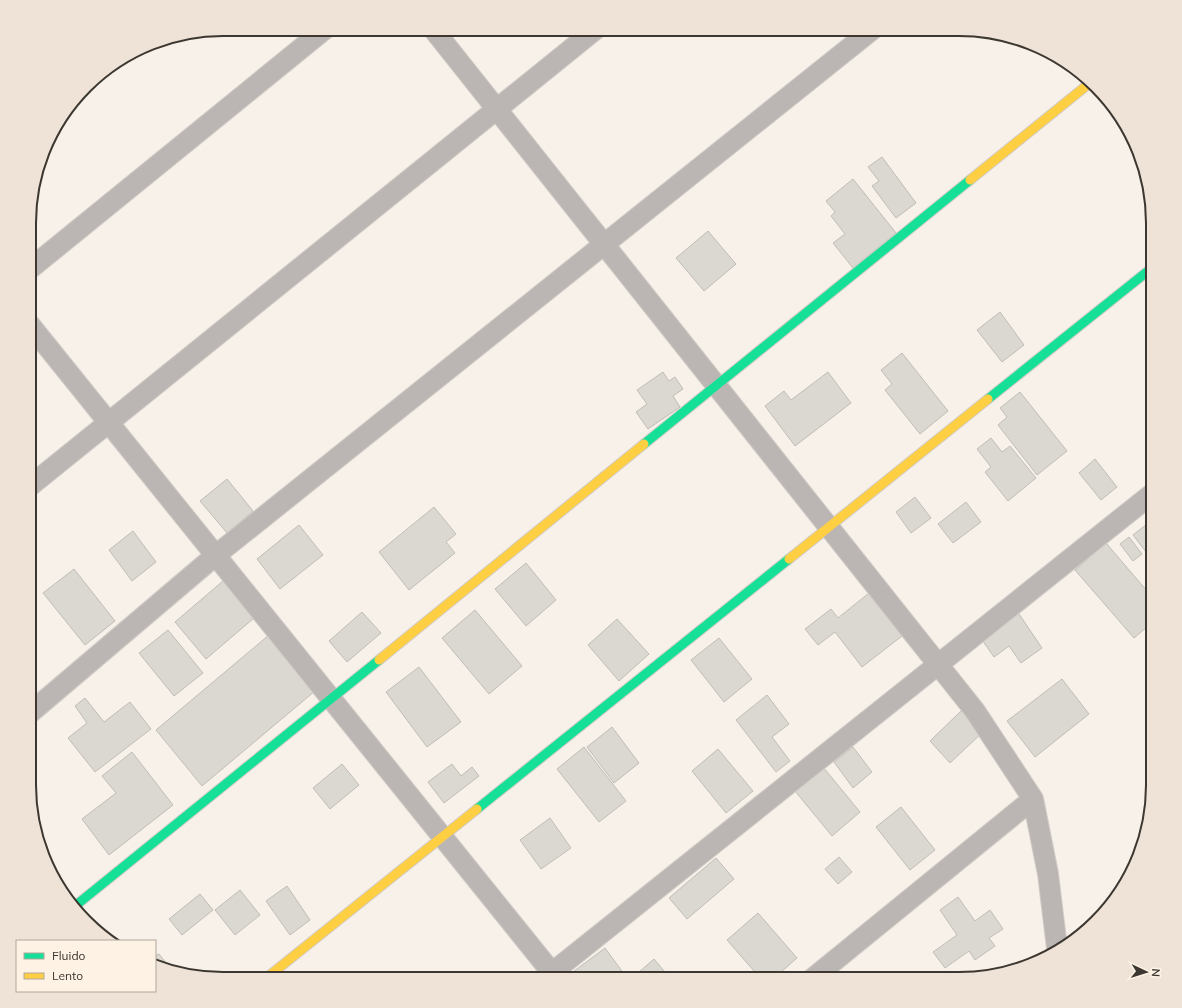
<svg xmlns="http://www.w3.org/2000/svg" width="1182" height="1008" viewBox="0 0 1182 1008" font-family="Mulish,sans-serif">
  <rect width="100%" height="100%" fill="#f7f1ea"/>
  <path fill="#dbd8d1" stroke="#c0bdb6" d="M882,157L916,203L896,218L872,186L879,181L868,167Z
    M853,179L896,233L853,268L833,243L845,234L831,216L835,212L826,201Z
    M708,231L736,264L704,291L676,258Z
    M1000,312L1024,345L1002,362L977,330Z
    M902,353L948,411L920,434L885,390L892,384L881,370Z
    M663,372L669,381L675,377L683,389L673,396L680,407L648,429L636,412L647,404L637,390Z
    M828,372L851,403L795,446L765,406L784,391L791,400Z
    M1020,392L1067,451L1037,475L998,425L1007,417L1000,408Z
    M991,438L1002,452L1010,446L1036,478L1008,501L985,472L991,467L977,449Z
    M1095,459L1117,487L1101,500L1079,473Z
    M227,479L253,511L227,533L200,501Z
    M915,497L931,518L911,533L896,512Z
    M966,502L981,522L953,543L938,524Z
    M434,507L456,534L446,542L455,553L409,590L379,552Z
    M1147,524L1153,531V561L1133,535Z
    M299,525L323,555L280,589L257,559Z
    M133,531L156,562L132,581L109,550Z
    M1129,537L1142,554L1133,561L1120,544Z
    M1106,543L1153,598V622L1134,638L1075,570Z
    M526,563L556,600L526,626L495,589Z
    M74,569L115,621L85,645L43,593Z
    M223,581L254,618L206,659L175,622Z
    M869,593L902,636L862,667L835,632L818,645L805,629L831,609L838,618Z
    M475,610L522,666L489,694L442,638Z
    M1017,611L1042,648L1021,663L1009,646L994,657L980,637Z
    M362,612L381,633L347,662L329,641Z
    M617,619L649,654L619,681L588,645Z
    M168,630L203,673L174,696L139,653Z
    M269,635L315,691L202,786L156,730Z
    M719,638L752,679L724,702L691,660Z
    M419,667L461,722L427,747L386,692Z
    M1062,679L1089,714L1035,757L1007,721Z
    M30,682L37,691L30,696Z
    M767,695L789,724L772,737L790,761L776,772L736,720Z
    M85,698L104,722L130,702L151,729L95,772L68,738L87,723L75,706Z
    M962,710L983,732L950,763L930,741Z
    M612,727L639,763L614,783L587,747Z
    M584,747L626,801L599,822L557,769Z
    M853,747L872,772L853,788L834,762Z
    M718,749L753,791L726,813L692,771Z
    M132,752L173,805L109,855L82,819L116,793L102,776Z
    M342,764L359,785L330,809L313,788Z
    M452,764L461,776L472,767L479,776L444,803L428,782Z
    M823,767L860,812L832,836L795,791Z
    M901,807L935,850L910,870L876,827Z
    M550,818L571,848L541,869L520,840Z
    M839,857L852,872L838,884L825,869Z
    M716,858L734,879L687,919L669,898Z
    M287,886L310,920L290,935L266,901Z
    M240,890L260,915L235,935L215,910Z
    M200,894L213,910L182,935L169,919Z
    M958,897L975,921L990,910L1003,929L989,938L995,946L975,960L969,951L945,968L933,952L957,935L940,910Z
    M758,913L797,958L773,979H761L727,940Z
    M605,948L624,974L618,979H578L573,972Z
    M159,954L170,968L155,965V956Z
    M654,959L670,978L668,979H631Z
    M713,971L719,979H704Z"/>
  <g fill="none" stroke-linecap="round" stroke-linejoin="round">
    <g stroke="#d1ccc6" stroke-width="22">
      <path id="street" d="M433,29L975,711L1033,799L1048,874L1057,948
        M31,268L325,29
        M30,325L557,979
        M30,486L596,29
        M30,713L216,555L873,29
        M544,979L1153,493
        M812,979L1033,799"/>
    </g>
    <g stroke="#d1ccc6" stroke-width="11">
      <path id="fast" d="M988,399L1153,267
        M644,444L970,180
        M477,809L789,559
        M75,906L379,660"/>
    </g>
    <g stroke="#d1ccc6" stroke-width="11">
      <path id="slow" d="M970,180L1091,82
        M789,559L988,399
        M379,660L644,444
        M265,979L477,809"/>
    </g>
    <use href="#street" stroke="#bbb6b3" stroke-width="20"/>
    <use href="#fast" stroke="#16e098" stroke-width="9"/>
    <use href="#slow" stroke="#ffcf43" stroke-width="9"/>
  </g>
  <path d="M0 0H1182V1008H0ZM223 36H959A187 187 0 0 1 1146 223V785A187 187 0 0 1 959 972H223A187 187 0 0 1 36 785V223A187 187 0 0 1 223 36Z" fill="#eee3d6" fill-rule="evenodd"/>
  <path fill="none" stroke="#3c3730" stroke-width="2" d="M223 36H959A187 187 0 0 1 1146 223V785A187 187 0 0 1 959 972H223A187 187 0 0 1 36 785V223A187 187 0 0 1 223 36Z"/>
  <rect x="16" y="940" width="140" height="52" fill="#fdf2e4" stroke="#b0a79c"/>
  <rect x="24" y="953" width="20" height="6" fill="#16e098" stroke="#b0a79c"/>
  <text x="52" y="960" font-size="12" fill="#3c3730">Fluido</text>
  <rect x="24" y="973" width="20" height="6" fill="#ffcf43" stroke="#b0a79c"/>
  <text x="52" y="980" font-size="12" fill="#3c3730">Lento</text>
  <g transform="translate(1146 972) rotate(94)" stroke="#fdf2e4" stroke-width="3" paint-order="stroke">
  <path d="M0-3L7 15L0 10L-7 15Z" fill="#3c3730"/>
  <text y="-6" font-size="11" font-weight="bold" text-anchor="middle" fill="#3c3730">N</text>
  </g>
</svg>
